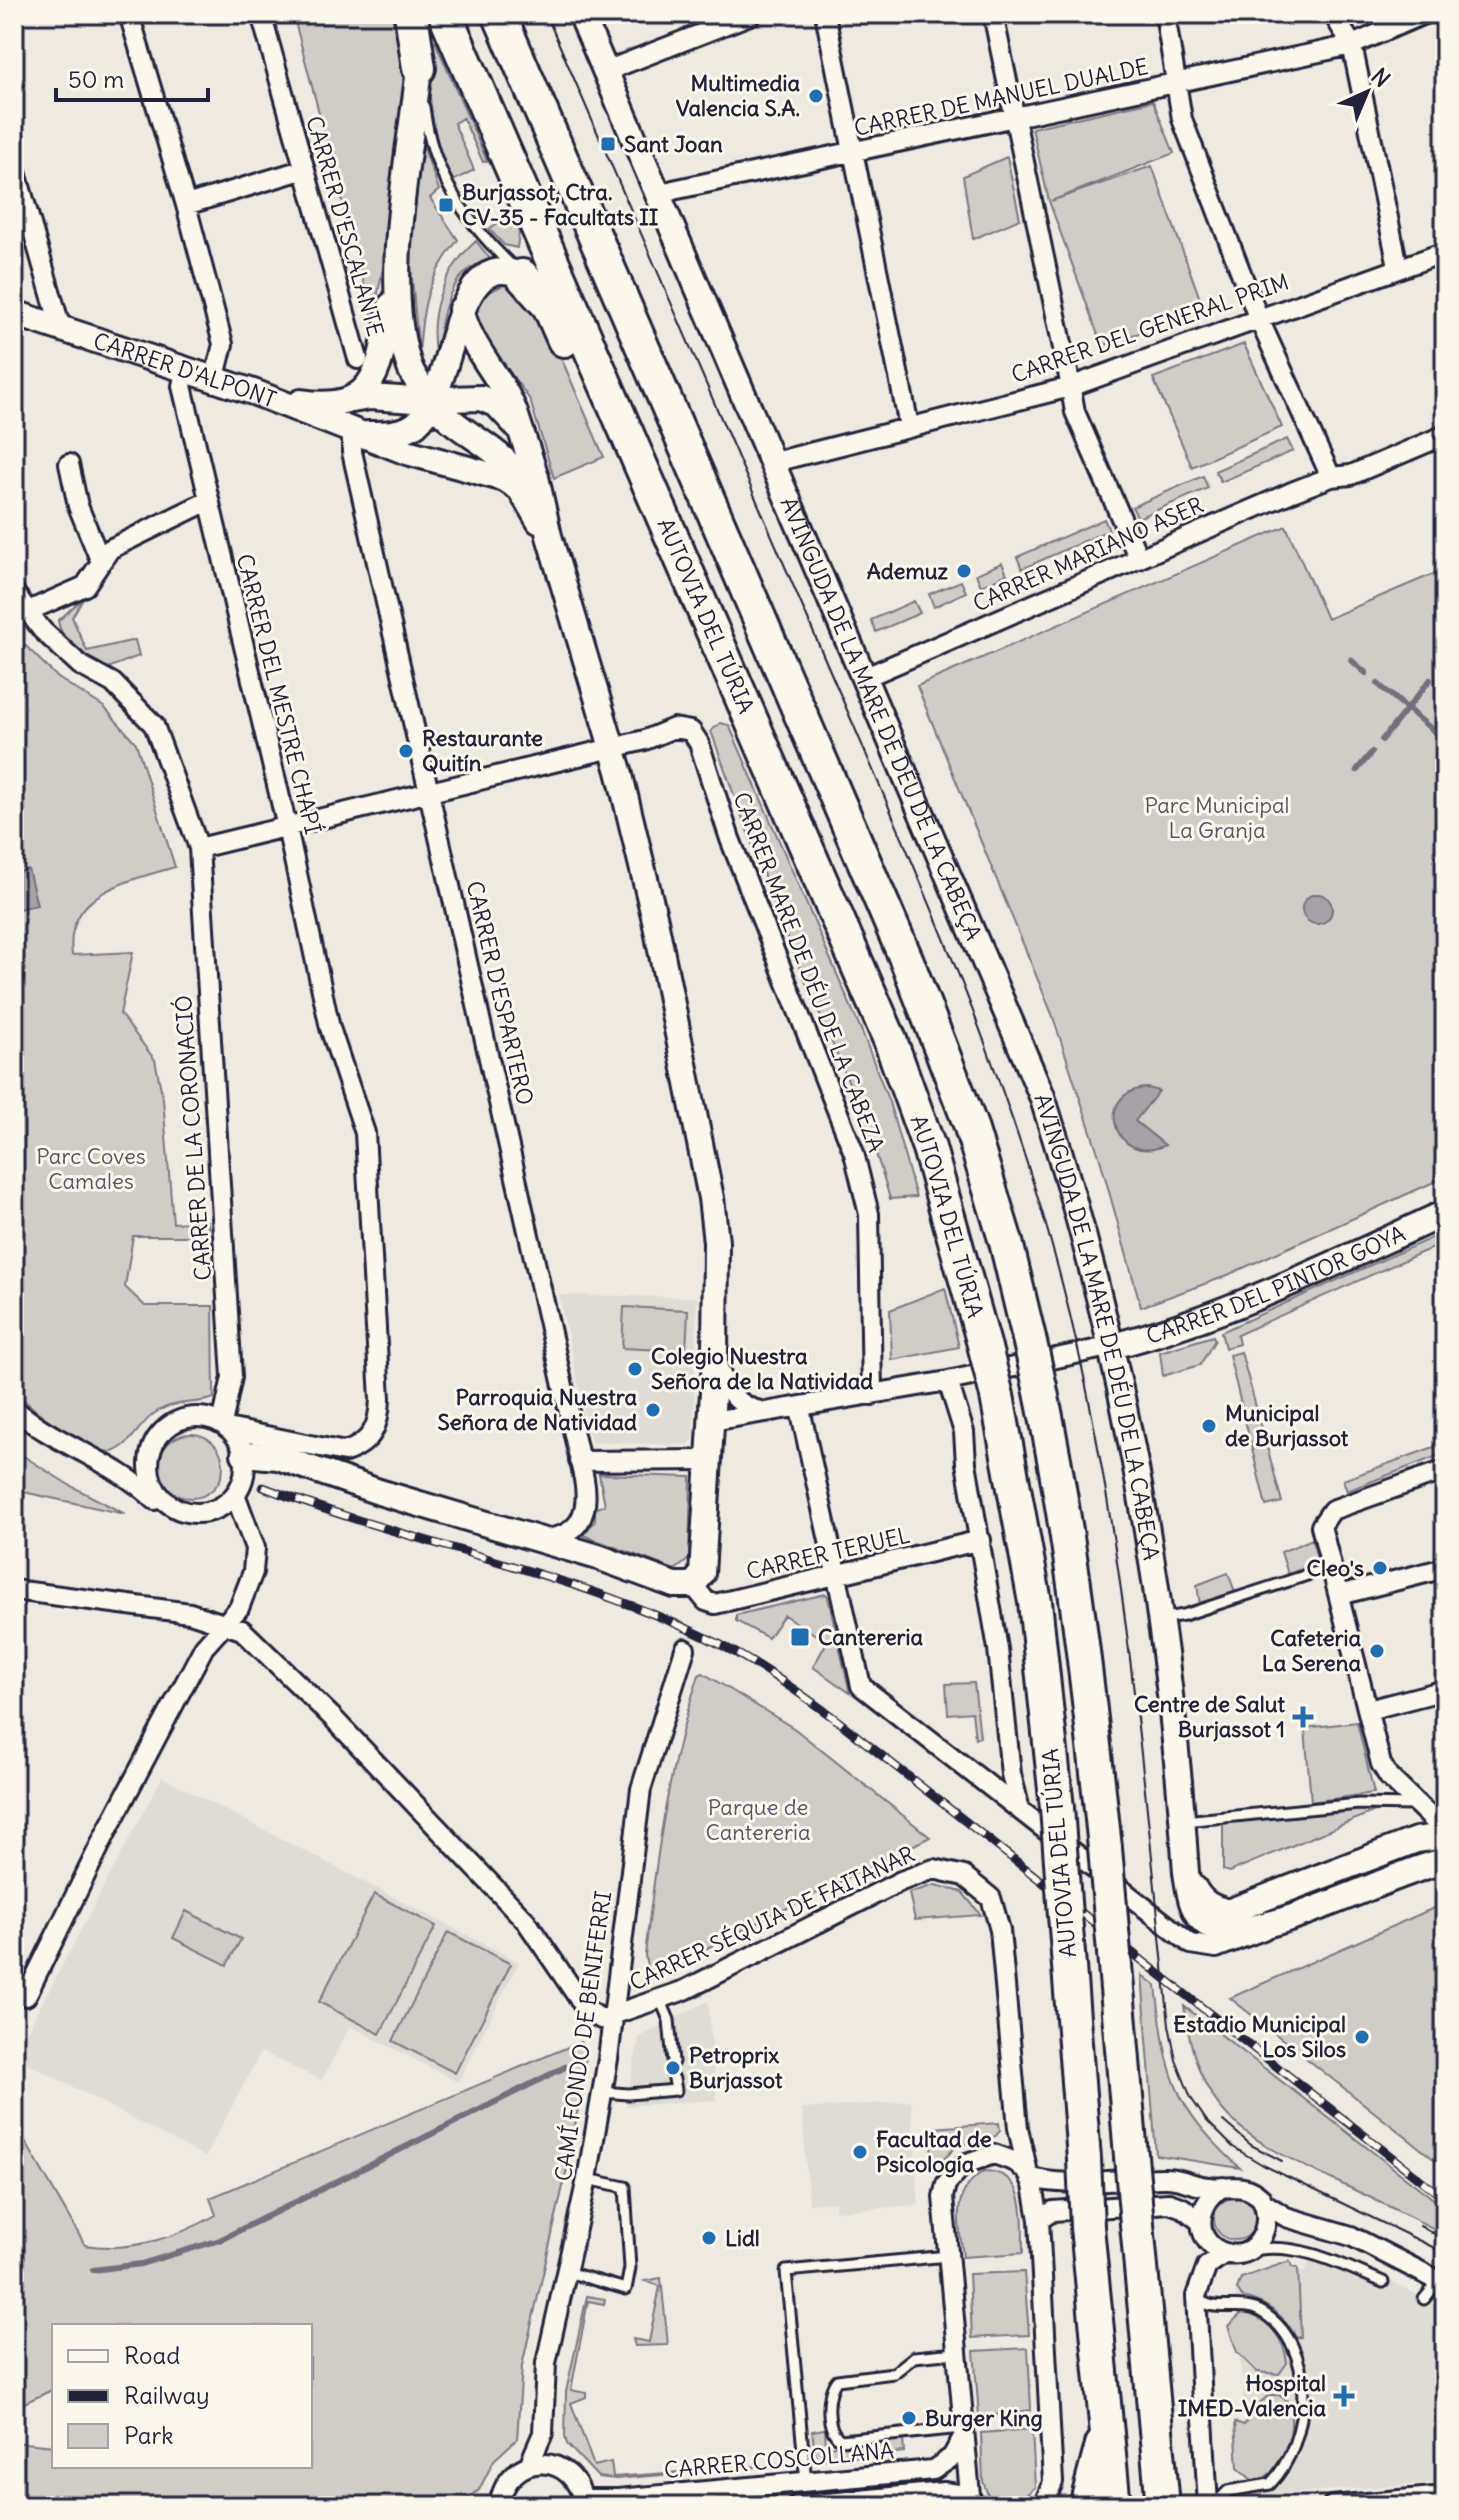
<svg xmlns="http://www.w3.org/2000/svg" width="1459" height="2520" viewBox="0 0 1459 2520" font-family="Delius,sans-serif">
  <rect width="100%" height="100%" fill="#eeeae2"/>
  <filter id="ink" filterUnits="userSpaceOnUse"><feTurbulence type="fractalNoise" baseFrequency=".0125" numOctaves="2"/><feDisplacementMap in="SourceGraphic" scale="16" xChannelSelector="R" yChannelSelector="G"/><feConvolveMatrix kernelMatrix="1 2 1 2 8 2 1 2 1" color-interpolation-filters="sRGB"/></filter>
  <g filter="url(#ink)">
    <path fill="#dfdbd5" d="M559,1295L697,1297L693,1440L688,1445L591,1442Z
      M162,1777L519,1962L458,2082L350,2026L322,2080L261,2052L205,2157L14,2056Z
      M708,2001L717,2100L626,2106L639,2037Z
      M911,2101L919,2205L836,2211L835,2202L809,2204L802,2109Z
      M1323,2252L1385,2277L1445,2311V2482L1251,2496L1235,2288L1254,2286V2275L1306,2271L1310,2256Z"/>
    <path fill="#d0cdc9" stroke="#797882" stroke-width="2" d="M293,14H391L410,76L399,187L373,318Z
      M429,37L435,41L487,161L483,162L463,118L454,123L474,170L453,181C430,141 427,82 429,37Z
      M1153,101L1174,153L1051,201L1152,166L1204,310L1102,346L1049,201L1032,128Z
      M422,143L439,190L430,198L458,240C427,279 422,305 419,355L410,256Z
      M1007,157L1020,219L973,239L963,176Z
      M511,214L519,233L517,248L504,245L489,229Z
      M476,241L490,259C445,272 442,318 436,357C427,313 443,271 476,241Z
      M503,285L511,286L537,302L604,457L554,478L530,400L487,340L480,341L473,318L482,296Z
      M1244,344L1282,427L1192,467L1153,378Z
      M1287,439L1293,451L1221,482L1215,471Z
      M1203,476L1208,488L1138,518L1132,507Z
      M1104,519L1109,530L1022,569L1017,557Z
      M1286,526L1327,619L1445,569V1177L1221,1278L1141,1307L1100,1159L1052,1014L917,686Z
      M1002,563L1007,574L981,586L976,574Z
      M961,581L966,592L934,607L929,594Z
      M84,597L72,617L87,651L135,640L139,656L108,668C88,664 61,642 58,621Z
      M914,601L920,613L876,632L871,620Z
      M14,640L25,645L58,678L104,707L136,743L175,867C129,881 64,892 72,955L133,952L120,1014L155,1060L163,1099L173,1223L208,1221L209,1236H133L125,1287L145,1306H213L214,1398C196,1405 176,1400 158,1411C140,1421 132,1446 112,1452C84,1452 34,1410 14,1391Z
      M720,723L729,725L862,1032L889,1102L916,1197L890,1199C868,1119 833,1047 801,971C769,892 740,812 711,731Z
      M1445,1232V1242L1237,1335L1239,1344L1225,1348L1221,1332Z
      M945,1288L959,1347L892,1360L890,1310Z
      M624,1307L688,1310L686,1351L622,1348Z
      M1213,1336L1215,1340L1200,1365L1163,1376L1160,1352Z
      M1241,1352L1282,1502L1266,1506L1229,1355Z
      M159 1466a32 32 0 1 1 64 0a32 32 0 1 1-64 0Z
      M1445,1443V1453L1347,1491L1343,1480Z
      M14,1450L69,1485L125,1514L14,1490Z
      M599,1474L691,1477L689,1559L675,1570L583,1535L595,1521V1509L605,1505Z
      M1312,1539L1318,1563L1288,1574L1281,1552Z
      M1228,1573L1235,1592L1200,1605L1197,1585Z
      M826,1594L828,1597L850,1693L813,1667L827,1642L784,1615L768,1638L736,1621V1615Z
      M703,1673L795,1729L930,1837L657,1973L647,1967L645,1955C656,1860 668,1765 699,1675Z
      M974,1683L980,1737L975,1738L972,1712L948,1714L946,1684Z
      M1357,1722L1374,1793L1311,1802L1305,1728Z
      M1382,1808L1229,1872L1223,1870V1823Z
      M935,1885L962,1892L981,1915L915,1920L909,1893Z
      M374,1894L436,1926L380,2034L319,2002Z
      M1445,1903V2168L1230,1998Z
      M186,1911L241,1939L227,1965L173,1938Z
      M448,1932L511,1964L455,2073L393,2041Z
      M1142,1975L1156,1986C1167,2076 1171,2104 1240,2168L1156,2155Z
      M1184,2006L1445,2208V2234C1406,2215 1368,2196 1329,2178C1238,2134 1199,2114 1184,2006Z
      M580,2042L586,2050L585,2064L571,2151L522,2366L517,2439L494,2460L479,2490L469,2498L409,2506H16L14,2442L54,2446V2466H310V2326H54V2389L14,2408V2122L85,2245C129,2253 178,2237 216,2215L210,2198Z
      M999,2123L1000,2130L996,2136L957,2146L934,2169L929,2131L933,2128Z
      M984,2171C1029,2172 1022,2219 1023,2253L963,2257C959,2222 950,2192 984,2171Z
      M1214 2219a21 21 0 1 1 42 0a21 21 0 1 1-42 0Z
      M1290,2261L1292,2267L1298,2268L1301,2337L1296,2338C1286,2316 1266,2302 1242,2297L1237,2289L1241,2278Z
      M1024,2272L1029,2335L972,2338L969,2274Z
      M661,2278L668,2345L635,2346L633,2339L649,2342L660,2286L645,2281Z
      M587,2296L605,2299L604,2304L588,2301L571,2390L586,2393V2397L571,2403L594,2466L611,2462L613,2477L786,2464L616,2479L598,2477L567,2444L565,2437L566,2392Z
      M1242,2313C1266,2315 1285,2339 1287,2363L1279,2374L1257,2372L1237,2352L1228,2326Z
      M1028,2348L1031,2410L979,2417L974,2351Z
      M1269,2395H1279L1287,2401C1299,2425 1284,2481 1252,2480L1238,2468L1235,2422L1244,2425L1253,2409Z
      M825,2429L826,2447L903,2440L904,2452L816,2460L812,2431Z
      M1032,2429L1035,2487C1019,2504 1008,2506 988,2495L983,2481L981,2433Z"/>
    <path fill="#a6a3a7" stroke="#716f7c" stroke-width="2" d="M28,869L37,905L14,910V873Z
      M1302 909a15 15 0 1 1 30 0a15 15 0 1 1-30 0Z
      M1148,1088L1159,1091L1135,1121L1165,1145C1114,1169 1091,1090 1148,1088Z"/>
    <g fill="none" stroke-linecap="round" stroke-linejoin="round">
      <path stroke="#716f7c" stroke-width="6" d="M1351,660L1366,673
        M1441,667L1445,662
        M1378,684L1435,732
        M1382,740L1430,680
        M1357,770L1372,752
        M93,2270L141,2264L220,2240L565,2067"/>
      <g stroke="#22223b" stroke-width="15">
        <path id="lane" d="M424,107C432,175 466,222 514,268
          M1160,1619L1184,1615L1332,1567
          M1184,1821L1359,1804L1412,1805
          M661,2001L669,2020L673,2062
          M602,2092L628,2094L676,2090L674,2079
          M1253,2250C1299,2242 1341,2264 1383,2282
          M567,2272L626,2289L630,2268L625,2187L587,2179
          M1197,2297C1213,2315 1239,2300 1260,2311C1319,2344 1312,2441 1270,2484L1228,2491L1213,2506
          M1424,2299L1439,2281
          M956,2353L914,2357L894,2373L837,2380C826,2393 825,2430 841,2440L962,2428
          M806,2482L786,2271L948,2256"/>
      </g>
      <g stroke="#22223b" stroke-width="24">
        <path id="street" d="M129,14L186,205L223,344L214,381
          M261,14L358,359
          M825,14L909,426
          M993,14L1068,372L1075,412L1139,559
          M1165,14L1182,119L1258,317L1331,477
          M1333,14L1352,45L1398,266
          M1444,14L1445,16
          M606,71L752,14
          M14,165L61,329
          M661,196L673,190L1352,45L1424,14
          M186,205L305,169
          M185,371L182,386L287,827L330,1028L365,1133L380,1399C379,1426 372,1443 345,1452L227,1428
          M352,431V452L584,1479C590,1513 580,1536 544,1539
          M774,462L1070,387L1445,252
          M69,464L78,506L101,562
          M14,592L42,630L80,665L113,683L154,725L199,848L232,1377L222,1424
          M15,611L26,612L85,586L110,549L208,501
          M866,677L1292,492L1331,477L1351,475L1445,435
          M199,848L645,740L674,728L691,731L699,743L730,839L854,1153L869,1214L872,1395
          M716,1363C726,1388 736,1408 765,1412
          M948,1381L964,1432L966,1463L998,1649L1011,1774L1020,1810L1191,1944L1216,1948L1263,1930
          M14,1409C58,1446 115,1461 155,1500
          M800,1409L861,1686L1020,1810
          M149 1465a48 48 0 1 1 96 0a48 48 0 1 1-96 0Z
          M712,1421L948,1381L1113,1346
          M579,1461L709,1460
          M1445,1470L1332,1510L1321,1526L1381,1764L1389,1777L1445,1831
          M693,1585L706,1601L715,1604L981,1540
          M14,1590L190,1613L242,1630L333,1718L526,1921L586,2009L601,2019L685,1990L901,1881L934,1869L964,1876L991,1898L1000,1930L1018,2128L1028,2173
          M1339,1595L1445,1568
          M1368,1710L1445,1690
          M26,1996L108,1829L204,1647L239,1608L253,1572L255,1548L235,1494
          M1029,2176C1058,2190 1131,2177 1166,2178C1181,2178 1194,2186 1209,2187C1231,2190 1243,2181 1261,2198C1276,2224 1256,2265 1222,2252C1191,2239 1198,2201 1223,2187
          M1264,2203L1286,2217L1351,2236L1445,2284
          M1039,2220L1053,2211L1169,2203L1183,2208L1201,2222
          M530,2463L543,2433L546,2363L587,2179L608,2059L641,1789L685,1649
          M583,2499H618L933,2470L952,2457L963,2437
          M499,2506C507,2449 577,2450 584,2506
          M796,2506L944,2492L958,2494L976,2505
          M971,2506L943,2197L946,2184L964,2164L994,2154L1016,2162L1028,2173L1033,2185L1039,2220L1053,2482L1043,2506
          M1208,2506L1196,2296L1207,2266L1225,2253
          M1332,2506L1445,2496"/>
      </g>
      <g stroke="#22223b" stroke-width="30">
        <g id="secondary">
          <path id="s1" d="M581,14L1042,1096C1123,1347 1169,1608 1186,1872C1189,1891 1191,1916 1210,1926C1252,1949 1390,1872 1445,1861"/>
          <path d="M419,68C410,154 381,283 409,365C413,378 424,390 432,401C459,436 503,446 525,486"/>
          <path id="s2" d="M14,313L256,393L407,452L505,479L520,489L539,521"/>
          <path d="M352,400L370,397L414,400L481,398L497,405L516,425"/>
          <path d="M301,402C378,414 380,366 391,305"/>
          <path d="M368,434C384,434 403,434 416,424C457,390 450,242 522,276"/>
          <path id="s3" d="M1113,1346C1228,1316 1337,1262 1445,1213"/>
          <path d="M244,1454L278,1457L379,1492L598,1557L674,1585H693L702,1574L715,1359L716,1242L711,1198L655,920L619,771L549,536L536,477L515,413C501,375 470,349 461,309"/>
          <path d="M1194,1888C1202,1903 1212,1908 1228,1912L1416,1840L1445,1836"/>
        </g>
      </g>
      <g stroke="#22223b" stroke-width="38">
        <g id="highway">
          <path d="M411,14L419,68"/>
          <path id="s4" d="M445,14L890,1040L929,1148L985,1348"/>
          <path d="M499,14L907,961L970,1124L1006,1242L1029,1338"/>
          <path d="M522,276L549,306L564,340"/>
          <path d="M1040,1387C1072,1540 1089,1693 1105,1848"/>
          <path d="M997,1396L1035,1602L1057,1808"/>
          <path d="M1065,1915L1084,2159"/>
          <path d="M1114,1953L1131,2156"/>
          <path d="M1137,2224L1163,2506"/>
          <path d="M1087,2227L1114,2506"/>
          <path d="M1086,2506L1102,2445"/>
        </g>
      </g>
      <use href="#lane" stroke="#fbf7ec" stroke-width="9"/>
      <use href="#street" stroke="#fbf7ec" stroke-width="18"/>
      <use href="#secondary" stroke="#fbf7ec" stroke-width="24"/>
      <use href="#highway" stroke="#fbf7ec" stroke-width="32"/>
      <path stroke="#22223b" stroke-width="2" d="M546,14C643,236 738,458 834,680C920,879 1009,1077 1063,1287C1125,1528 1143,1778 1169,2025L1176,2060L1191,2098L1206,2120L1233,2147L1263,2165L1445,2253
        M1223,2121L1251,2145L1282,2161
        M1420,2226L1445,2239"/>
      <g stroke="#22223b" stroke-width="9">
        <path id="rail" d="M263,1487C407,1543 566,1570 705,1637C752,1659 796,1690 838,1721L1445,2199"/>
      </g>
      <use href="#rail" stroke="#fbf7ec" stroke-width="6" stroke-dasharray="18" stroke-linecap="butt"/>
      <g stroke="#22223b" stroke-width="38" stroke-linecap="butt">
        <path id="highway-bridge" d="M1029,1338L1040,1387
          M985,1348L997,1396
          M1057,1808L1065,1915
          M1105,1848L1114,1953
          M1131,2156L1137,2224
          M1084,2159L1087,2227"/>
      </g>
      <use href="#highway-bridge" stroke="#fbf7ec" stroke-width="32"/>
    </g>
  </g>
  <g fill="#1f6fb2" stroke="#fbf7ec" stroke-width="3">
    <circle cx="816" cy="96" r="8"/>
    <rect x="600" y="136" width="16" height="16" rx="4"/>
    <rect x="438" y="197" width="16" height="16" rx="4"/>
    <circle cx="964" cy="571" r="8"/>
    <circle cx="406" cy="751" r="8"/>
    <circle cx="635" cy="1369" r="8"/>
    <circle cx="653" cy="1410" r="8"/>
    <circle cx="1209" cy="1426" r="8"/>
    <circle cx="1380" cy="1568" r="8"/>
    <rect x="790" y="1627" width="20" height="20" rx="4"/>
    <circle cx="1377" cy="1651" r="8"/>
    <path d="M1299 1705h8v8h8v8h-8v8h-8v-8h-8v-8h8z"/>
    <circle cx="1362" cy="2037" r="8"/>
    <circle cx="673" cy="2068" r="8"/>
    <circle cx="860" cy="2152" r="8"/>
    <circle cx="709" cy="2238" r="8"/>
    <path d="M1340 2384h8v8h8v8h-8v8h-8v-8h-8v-8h8z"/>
    <circle cx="909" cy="2418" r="8"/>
  </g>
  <g text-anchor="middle" stroke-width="6" stroke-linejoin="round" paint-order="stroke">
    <g font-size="22" font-weight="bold" fill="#22223b" stroke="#fbf7ec" text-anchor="start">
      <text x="800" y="91" text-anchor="end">Multimedia<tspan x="800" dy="25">Valencia S.A.</tspan></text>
      <text x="624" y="152">Sant Joan</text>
      <text x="462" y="200">Burjassot, Ctra.<tspan x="462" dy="25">CV-35 - Facultats II</tspan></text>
      <text x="948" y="579" text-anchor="end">Ademuz</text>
      <text x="422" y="746">Restaurante<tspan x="422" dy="25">Quitín</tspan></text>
      <text x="651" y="1364">Colegio Nuestra<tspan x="651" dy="25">Señora de la Natividad</tspan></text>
      <text x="637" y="1405" text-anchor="end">Parroquia Nuestra<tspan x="637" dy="25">Señora de Natividad</tspan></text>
      <text x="1225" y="1421">Municipal<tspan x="1225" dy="25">de Burjassot</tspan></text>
      <text x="1364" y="1576" text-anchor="end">Cleo's</text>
      <text x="818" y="1645">Cantereria</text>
      <text x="1361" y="1646" text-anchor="end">Cafeteria<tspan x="1361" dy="25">La Serena</tspan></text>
      <text x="1285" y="1712" text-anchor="end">Centre de Salut<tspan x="1285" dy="25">Burjassot 1</tspan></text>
      <text x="1346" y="2032" text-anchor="end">Estadio Municipal<tspan x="1346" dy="25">Los Silos</tspan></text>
      <text x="689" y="2063">Petroprix<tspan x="689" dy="25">Burjassot</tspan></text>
      <text x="876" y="2147">Facultad de<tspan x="876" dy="25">Psicología</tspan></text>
      <text x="725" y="2246">Lidl</text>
      <text x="1326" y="2391" text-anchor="end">Hospital<tspan x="1326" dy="25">IMED-Valencia</tspan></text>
      <text x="925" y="2426">Burger King</text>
    </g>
    <g font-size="22" fill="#22223b" stroke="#fbf7ec">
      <text transform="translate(1001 97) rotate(-12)" y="8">CARRER DE MANUEL DUALDE</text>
      <text transform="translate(345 226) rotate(74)" y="8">CARRER D'ESCALANTE</text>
      <text transform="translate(1150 328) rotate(-19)" y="8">CARRER DEL GENERAL PRIM</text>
      <text dy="8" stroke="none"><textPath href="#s2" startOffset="180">CARRER D'ALPONT</textPath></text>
      <text transform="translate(1088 554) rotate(-24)" y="8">CARRER MARIANO ASER</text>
      <text dy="8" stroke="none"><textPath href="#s4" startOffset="656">AUTOVIA DEL TÚRIA</textPath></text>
      <text transform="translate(279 694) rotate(76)" y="8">CARRER DEL MESTRE CHAPÍ</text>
      <text dy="8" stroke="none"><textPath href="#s1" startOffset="766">AVINGUDA DE LA MARE DE DÉU DE LA CABEÇA</textPath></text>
      <text transform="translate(809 972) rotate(69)" y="8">CARRER MARE DE DÉU DE LA CABEZA</text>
      <text transform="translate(500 993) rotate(77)" y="8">CARRER D'ESPARTERO</text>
      <text transform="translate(193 1138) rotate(-94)" y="8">CARRER DE LA CORONACIÓ</text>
      <text dy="8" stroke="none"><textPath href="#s4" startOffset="1304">AUTOVIA DEL TÚRIA</textPath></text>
      <text dy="8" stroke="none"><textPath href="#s3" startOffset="174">CARRER DEL PINTOR GOYA</textPath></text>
      <text dy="8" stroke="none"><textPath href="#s1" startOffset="1414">AVINGUDA DE LA MARE DE DÉU DE LA CABEÇA</textPath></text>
      <text transform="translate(828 1553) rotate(-13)" y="8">CARRER TERUEL</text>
      <text transform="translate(1059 1853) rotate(-95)" y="8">AUTOVIA DEL TÚRIA</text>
      <text transform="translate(772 1918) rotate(-25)" y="8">CARRER SÉQUIA DE FAITANAR</text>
      <text transform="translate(583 2036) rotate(-82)" y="8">CAMÍ FONDO DE BENIFERRI</text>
      <text transform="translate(779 2460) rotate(-5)" y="8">CARRER COSCOLLANA</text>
    </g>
    <g font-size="22" fill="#565566" stroke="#fbf7ec">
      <text x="1217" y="813">Parc Municipal<tspan x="1217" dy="25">La Granja</tspan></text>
      <text x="91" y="1164">Parc Coves<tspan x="91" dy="25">Camales</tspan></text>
      <text x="758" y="1815">Parque de<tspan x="758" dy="25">Cantereria</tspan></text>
    </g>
  </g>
  <rect width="1459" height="2520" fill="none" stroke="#fbf7ec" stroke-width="48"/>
  <rect x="24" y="24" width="1411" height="2472" fill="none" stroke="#22223b" stroke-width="3" filter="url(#ink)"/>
  <rect x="52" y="2324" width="260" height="144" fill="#fbf7ec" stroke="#a4a2a5" stroke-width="2"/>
  <rect x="68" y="2350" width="40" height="12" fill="#fbf7ec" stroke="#a4a2a5" stroke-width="2"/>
  <text x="124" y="2364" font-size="24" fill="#22223b">Road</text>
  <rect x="68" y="2390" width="40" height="12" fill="#22223b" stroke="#a4a2a5" stroke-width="2"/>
  <text x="124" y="2404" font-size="24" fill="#22223b">Railway</text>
  <rect x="68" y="2424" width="40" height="24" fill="#d0cdc9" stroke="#a4a2a5" stroke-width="2"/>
  <text x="124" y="2444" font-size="24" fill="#22223b">Park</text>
  <g transform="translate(1367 92) rotate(44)" stroke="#fbf7ec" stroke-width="6" paint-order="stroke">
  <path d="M0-6L14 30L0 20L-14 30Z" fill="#22223b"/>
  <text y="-12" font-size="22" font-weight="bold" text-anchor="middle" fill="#22223b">N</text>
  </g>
  <path d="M56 88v12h152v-12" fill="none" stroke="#22223b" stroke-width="4"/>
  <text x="68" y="88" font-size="24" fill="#22223b" stroke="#fbf7ec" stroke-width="6" paint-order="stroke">50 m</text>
</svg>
